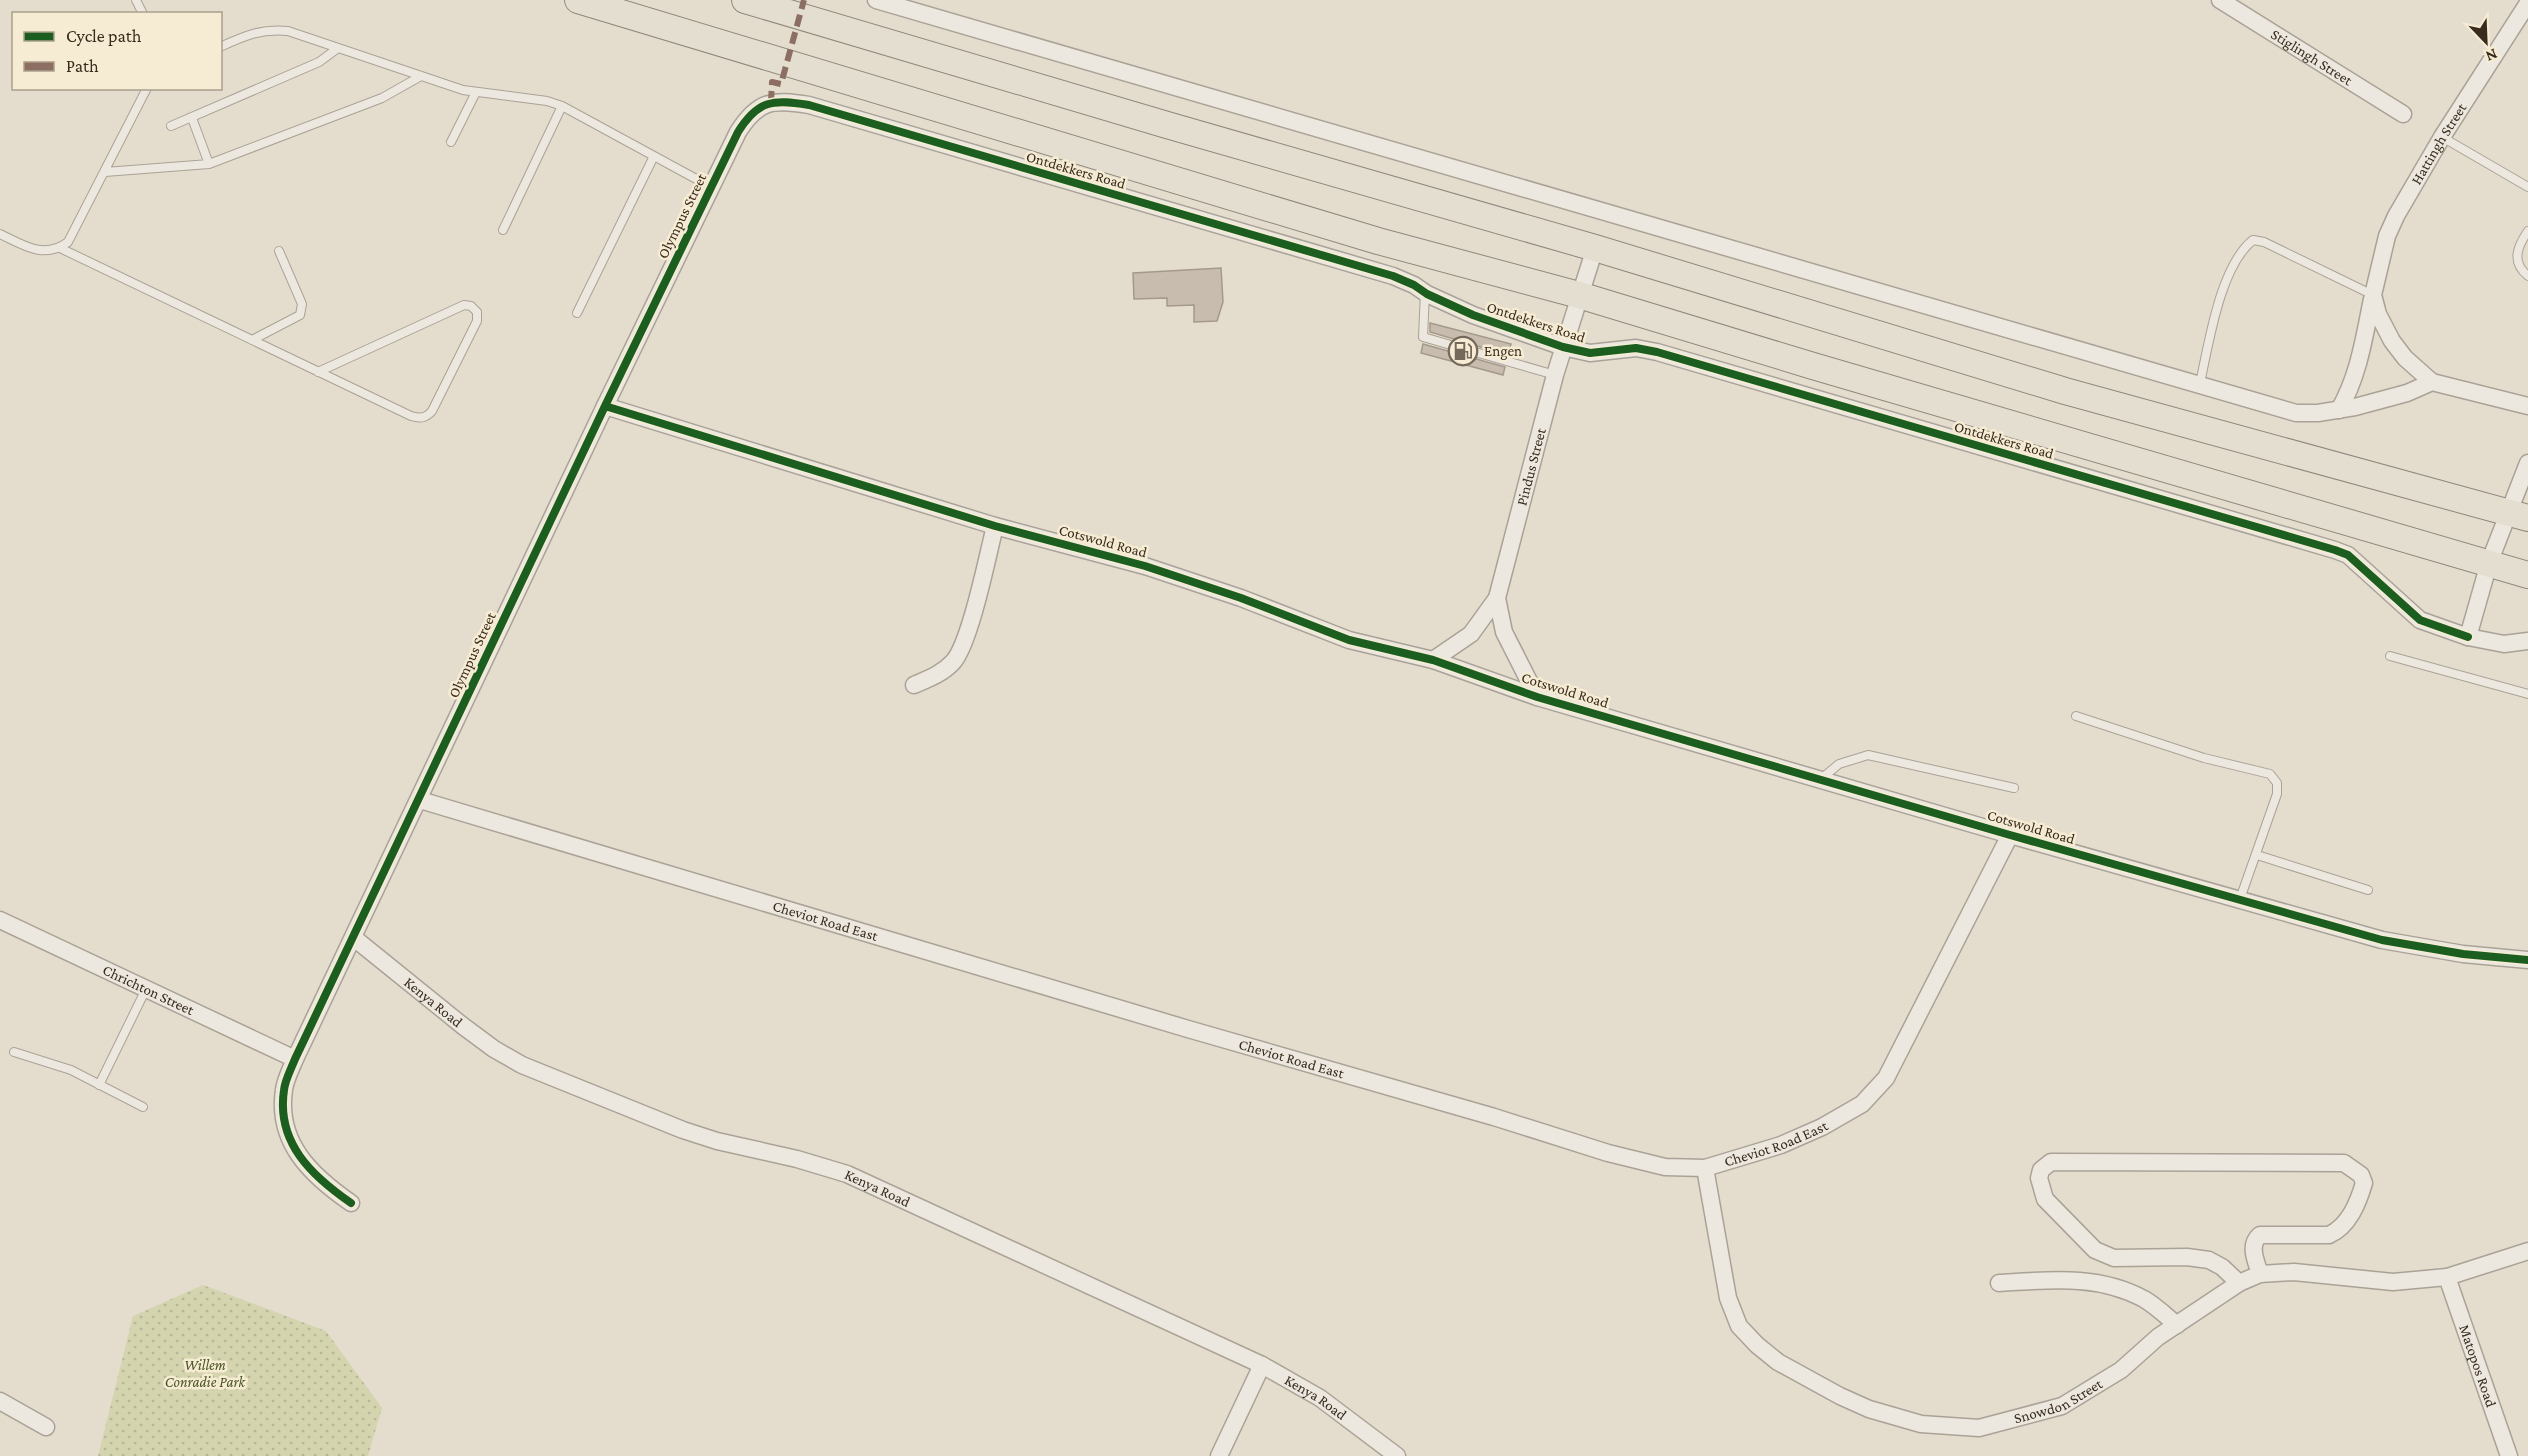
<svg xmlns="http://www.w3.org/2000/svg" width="2528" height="1456" viewBox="0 0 2528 1456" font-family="'Crimson Pro',serif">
  <defs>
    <pattern id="grass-dots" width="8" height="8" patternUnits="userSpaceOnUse" patternTransform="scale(1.5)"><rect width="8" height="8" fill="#d4d4af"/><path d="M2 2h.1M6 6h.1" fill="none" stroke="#b7b696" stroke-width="1.8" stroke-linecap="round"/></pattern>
  </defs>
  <rect width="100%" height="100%" fill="#e4ddcd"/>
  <path fill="url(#grass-dots)" d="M203,1285L326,1331L382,1408L368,1456H98L133,1316Z"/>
  <path fill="#c8bcae" stroke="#a4998c" stroke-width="1.5" d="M1221,268L1223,302L1217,321L1194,322V305L1167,306V298L1134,299L1133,273Z
    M1430,323L1511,344L1508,355L1430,332Z
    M1423,344L1505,367L1503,375L1421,353Z"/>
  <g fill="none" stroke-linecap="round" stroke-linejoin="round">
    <g stroke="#aaa296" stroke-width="10">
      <path id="service" d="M136,0L143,14
        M220,47C244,36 262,28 288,31L463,90L547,101L562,106L711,187
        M192,118L209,164L382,98L421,76
        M171,126L319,62L338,48
        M2442,137L2528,187
        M451,142L476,92
        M105,172L209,164
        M503,230L562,106
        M2528,231C2517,247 2511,262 2528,276
        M0,234C23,245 44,260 68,242L147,88
        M60,248L411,416C421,419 426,418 432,411L477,321V312L471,306L464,305L318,372
        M1425,292L1423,337L1555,375
        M577,313L654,156
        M252,340L300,315L302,304L279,251
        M2200,383C2209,343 2220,266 2253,240L2264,242L2373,295
        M2390,656L2528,694
        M2076,716L2204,758L2270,774L2277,783V794L2240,899
        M1821,779L1839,764L1868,755L2014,788
        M2257,855L2368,890
        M14,1052L71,1070L143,1107
        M99,1085L146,989"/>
    </g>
    <g stroke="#aaa296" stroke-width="19">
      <g id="minor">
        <path d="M876,0L2296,413H2318L2355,407L2407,393L2432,382L2528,406"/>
        <path id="s1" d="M2220,0L2403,114"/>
        <path id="s2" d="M2432,382L2405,358L2392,341L2378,314L2373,295L2387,236L2396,216L2442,137L2528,3"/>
        <path d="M605,406L995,526L1145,566L1241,598L1349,640L1433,660L1537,697L2010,835L2382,940L2463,954L2528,960"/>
        <path d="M2339,410C2359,375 2364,338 2372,299"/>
        <path d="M2528,463L2489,563L2468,637L2504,644L2528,641"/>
        <path d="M1497,598L1504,632L1537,697"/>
        <path id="s3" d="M1433,660L1471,634L1497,598L1555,375L1595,248"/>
        <path d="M914,685C928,679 942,674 953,662C970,644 988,554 995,526"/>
        <path id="s4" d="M420,800L1188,1029L1494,1117L1608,1153L1665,1167L1705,1168L1781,1145L1822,1127L1862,1104L1886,1078L2010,835"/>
        <path id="s5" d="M0,920L295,1059"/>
        <path id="s6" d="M354,938L463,1026L494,1049L522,1065L683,1130L717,1141L797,1159L847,1174L1262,1365L1320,1398L1397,1456"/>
        <path id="s7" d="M1705,1168L1728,1298L1739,1326L1757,1345L1778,1362L1840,1396L1869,1409L1921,1424L1979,1428L2062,1406L2121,1370L2158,1337L2239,1283L2260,1274L2294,1272L2393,1282L2447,1277L2528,1251"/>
        <path d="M351,1203C312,1176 276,1143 284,1090C285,1080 291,1069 295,1059L605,406L738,132C758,100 773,99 809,105L1393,276L1414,285L1427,294L1473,315L1563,347L1590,353L1636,348L1657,352L2335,550L2348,555L2420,620L2468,637"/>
        <path id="s8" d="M2447,1277L2509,1456"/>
        <path d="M1999,1283C2049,1280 2098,1274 2144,1299C2156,1306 2166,1316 2177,1325"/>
        <path d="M2239,1283L2222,1267L2209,1260L2187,1257L2114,1258L2095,1250L2045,1199L2039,1178L2041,1170L2051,1162L2344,1163L2361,1175L2364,1183C2358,1203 2349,1226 2329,1235H2260C2248,1245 2256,1261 2260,1274"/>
        <path d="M0,1401L46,1427"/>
        <path d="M1219,1456L1262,1365"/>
      </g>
    </g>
    <g stroke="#8f887d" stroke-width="28">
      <path id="primary" d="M578,0L1378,241L1579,295L1813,366L2528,575
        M745,0L1167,125L1595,248L2065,391L2528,518"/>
    </g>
    <use href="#service" stroke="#ece8df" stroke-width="8"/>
    <use href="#minor" stroke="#ece8df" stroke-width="16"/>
    <use href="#primary" stroke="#e4ded0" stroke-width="26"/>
    <path stroke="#8d6e63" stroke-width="6" stroke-dasharray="12 6" stroke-linecap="butt" d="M771,103L772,82L781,84L804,0"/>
    <g stroke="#f6ecd3" stroke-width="11">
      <path id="cycleway" d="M605,406L995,526L1145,566L1241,598L1349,640L1433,660L1537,697L2010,835L2382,940L2463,954L2528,960
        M351,1203C312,1176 276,1143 284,1090C285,1080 291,1069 295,1059L605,406L738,132C758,100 773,99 809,105L1393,276L1414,285L1427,294L1473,315L1563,347L1590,353L1636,348L1657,352L2335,550L2348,555L2420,620L2468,637"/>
    </g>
    <use href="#cycleway" stroke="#1b5e20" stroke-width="8"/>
  </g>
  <defs>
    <g id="fuel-ring" transform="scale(1.5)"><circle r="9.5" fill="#f6ecd3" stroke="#75695b" stroke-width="1.5"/><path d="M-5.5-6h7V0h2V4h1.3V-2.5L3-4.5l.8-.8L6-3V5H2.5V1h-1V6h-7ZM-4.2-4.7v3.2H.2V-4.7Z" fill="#75695b"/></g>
  </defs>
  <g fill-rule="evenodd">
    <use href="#fuel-ring" x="1463" y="351"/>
  </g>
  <g text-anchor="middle" stroke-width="5" stroke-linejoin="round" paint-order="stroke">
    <g font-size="15" fill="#392b1e" stroke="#f6ecd3">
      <text dy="5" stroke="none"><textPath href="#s1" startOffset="108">Stiglingh Street</textPath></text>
      <text dy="5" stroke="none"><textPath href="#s2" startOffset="274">Hattingh Street</textPath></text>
      <text transform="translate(1076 170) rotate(16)" y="5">Ontdekkers Road</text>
      <text transform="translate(682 216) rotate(-64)" y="5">Olympus Street</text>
      <text transform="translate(1536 322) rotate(18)" y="5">Ontdekkers Road</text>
      <text transform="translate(2004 440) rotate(16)" y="5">Ontdekkers Road</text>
      <text dy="5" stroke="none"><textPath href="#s3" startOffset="226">Pindus Street</textPath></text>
      <text transform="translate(1103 541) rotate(15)" y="5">Cotswold Road</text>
      <text transform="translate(472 655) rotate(-65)" y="5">Olympus Street</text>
      <text transform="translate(1565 690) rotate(17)" y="5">Cotswold Road</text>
      <text transform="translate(2031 827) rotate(16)" y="5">Cotswold Road</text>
      <text dy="5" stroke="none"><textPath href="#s4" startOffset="423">Cheviot Road East</textPath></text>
      <text dy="5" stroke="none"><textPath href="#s5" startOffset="164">Chrichton Street</textPath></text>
      <text dy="5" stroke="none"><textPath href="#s6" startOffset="102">Kenya Road</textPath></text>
      <text dy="5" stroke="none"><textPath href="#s4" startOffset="909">Cheviot Road East</textPath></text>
      <text dy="5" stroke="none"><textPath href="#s4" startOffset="1413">Cheviot Road East</textPath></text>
      <text dy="5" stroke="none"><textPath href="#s6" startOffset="588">Kenya Road</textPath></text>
      <text dy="5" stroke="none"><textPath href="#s8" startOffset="94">Matopos Road</textPath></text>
      <text dy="5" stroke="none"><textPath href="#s6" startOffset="1074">Kenya Road</textPath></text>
      <text dy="5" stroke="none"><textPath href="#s7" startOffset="514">Snowdon Street</textPath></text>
    </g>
    <g font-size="15" fill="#392b1e" stroke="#f6ecd3" text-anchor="start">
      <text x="1484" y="356">Engen</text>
    </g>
    <g font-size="15" font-style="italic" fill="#495524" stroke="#f6ecd3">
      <text x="205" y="1370">Willem<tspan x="205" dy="17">Conradie Park</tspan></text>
    </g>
  </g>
  <rect x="12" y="12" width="210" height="78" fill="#f6ecd3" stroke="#aa9f8b" stroke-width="1.5"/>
  <rect x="24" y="32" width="30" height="9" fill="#1b5e20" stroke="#aa9f8b" stroke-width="1.5"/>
  <text x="66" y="42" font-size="18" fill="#392b1e">Cycle path</text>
  <rect x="24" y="62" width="30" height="9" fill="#8d6e63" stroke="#aa9f8b" stroke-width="1.5"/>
  <text x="66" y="72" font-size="18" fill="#392b1e">Path</text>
  <g transform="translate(2486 42) rotate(157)" stroke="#f6ecd3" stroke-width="4.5" paint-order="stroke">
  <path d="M0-4.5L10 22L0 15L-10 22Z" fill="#392b1e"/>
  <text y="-9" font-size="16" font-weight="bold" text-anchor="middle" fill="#392b1e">N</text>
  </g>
</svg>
